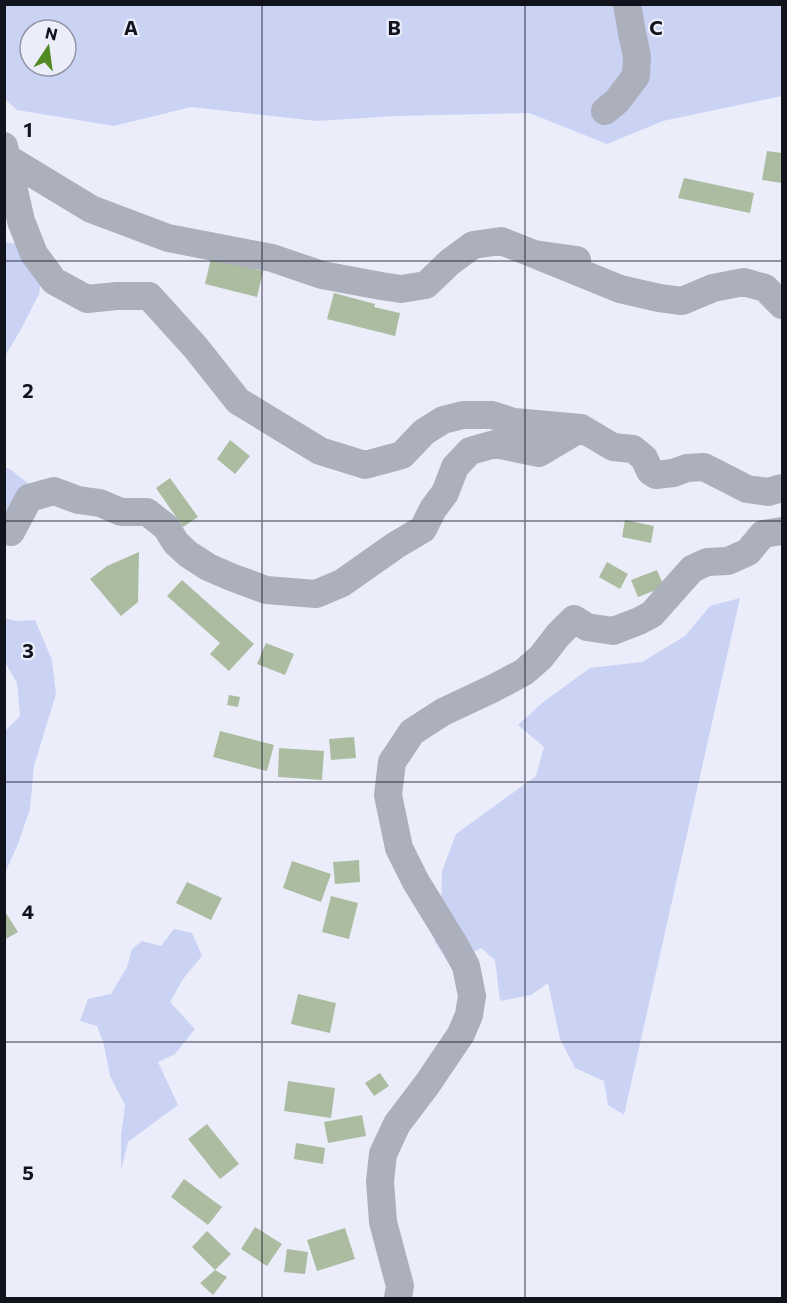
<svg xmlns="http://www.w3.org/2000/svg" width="787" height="1303" viewBox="0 0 787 1303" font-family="Commissioner,sans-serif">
  <rect width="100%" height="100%" fill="#ebeefa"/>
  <path fill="#cbd3f5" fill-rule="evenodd" d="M4,5H782V96L663,121L607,144L529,113L396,116L317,121L191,107L114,126L17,110L5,99ZM30,30H66V66H30Z
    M5,242L17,244L44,266L39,294L20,331L5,356Z
    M4,467L10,469L35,489L23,513L5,510Z
    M740,598L624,1115L608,1105L604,1081L575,1068L560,1039L548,983L531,995L500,1001L495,960L481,948L450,965L435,942L441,914L442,871L456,834L536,776L544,747L518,725L542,703L590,668L642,662L685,636L710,606Z
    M5,618L16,621L35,620L52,660L56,694L34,766L30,809L18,844L5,873V731L20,716L17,683L5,662Z
    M174,929L192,933L202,956L183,979L170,1002L195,1029L175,1054L158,1062L178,1105L128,1142L121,1170V1136L125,1105L110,1076L104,1045L97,1026L80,1021L88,999L111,994L127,967L132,949L142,941L161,946Z"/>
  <path fill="#abbca1" d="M767,151L782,153V183L762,180Z
    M684,178L754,193L750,213L678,198Z
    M211,258L263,271L257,297L205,284Z
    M334,293L375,304L374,307L400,313L395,336L327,319Z
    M230,440L250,456L235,474L217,459Z
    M170,478L198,517L183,527L156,488Z
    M625,520L654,526L651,543L622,537Z
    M139,552L138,602L121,616L90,579L107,566Z
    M607,562L628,574L620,589L599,577Z
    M657,570L664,587L638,597L631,580Z
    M182,580L254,644L229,671L210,654L220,643L167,596Z
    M266,643L294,654L285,675L257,664Z
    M229,695L240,697L238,707L227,705Z
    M220,731L274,745L267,771L213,757Z
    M354,737L356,758L331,760L329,739Z
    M279,748L324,751L322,780L278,777Z
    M359,860L360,882L335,884L333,862Z
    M292,861L331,874L321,902L283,888Z
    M187,882L222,898L211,920L176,903Z
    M331,896L358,903L349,939L322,932Z
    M4,910L18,932L4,940Z
    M298,994L336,1003L330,1033L291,1024Z
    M380,1073L389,1086L374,1096L365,1083Z
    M288,1081L335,1088L331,1118L284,1111Z
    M362,1115L366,1136L328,1143L324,1122Z
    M207,1124L239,1164L220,1179L188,1139Z
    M296,1143L325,1148L323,1164L294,1159Z
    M184,1179L222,1207L208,1225L171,1197Z
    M255,1227L282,1244L267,1266L241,1249Z
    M345,1228L355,1259L317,1271L307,1240Z
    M207,1231L231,1254L215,1270L192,1247Z
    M287,1249L308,1252L305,1274L284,1272Z
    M215,1270L227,1277L213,1295L200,1283Z"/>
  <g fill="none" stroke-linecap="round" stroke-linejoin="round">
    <path stroke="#acafbc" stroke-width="28" d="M605,111L617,101L636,76L637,56L632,33L627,4
      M4,146L21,221L34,254L54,281L87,299L117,296H149L196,348L238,401L320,451L365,465L402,455L424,432L443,420L463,415H492L514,422L581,428L539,453L495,444L470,451L455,467L445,493L433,509L423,529L396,545L342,583L316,594L266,590L231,577L208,567L188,554L176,543L166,527L147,512H121L100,503L78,500L54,491L29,498L11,532L4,531
      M7,158L91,209L168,238L272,258L322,275L381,286L401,289L426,285L450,262L473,245L501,241L534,254
      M577,260L534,254L620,289L659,298L682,301L713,288L744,282L765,288L782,305
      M581,428L613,447L633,449L644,458L650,471L656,475L673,473L687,468L704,467L747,489L768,492L782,488
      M398,1298L400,1286L383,1222L380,1181L383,1154L397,1124L428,1083L461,1034L469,1015L472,996L466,966L454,944L416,882L399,848L388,795L392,762L412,732L443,712L494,688L524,672L541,657L558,635L574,619L587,627L613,631L639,621L652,614L692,569L707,562L728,561L748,552L763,534L782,531"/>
  </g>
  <path fill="none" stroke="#11131d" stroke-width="1.5" stroke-opacity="0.55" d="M262,4V1298M525,4V1298M4,261H782M4,521H782M4,782H782M4,1042H782"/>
  <g font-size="20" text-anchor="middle" font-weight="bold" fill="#11131d" stroke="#ebeefa" stroke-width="4.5" stroke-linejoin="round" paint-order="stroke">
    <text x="131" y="35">A</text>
    <text x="394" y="35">B</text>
    <text x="656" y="35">C</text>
    <text x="28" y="137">1</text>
    <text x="28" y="398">2</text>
    <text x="28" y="658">3</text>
    <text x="28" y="919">4</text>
    <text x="28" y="1180">5</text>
  </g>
  <rect width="787" height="1303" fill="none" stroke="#11131d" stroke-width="12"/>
  <g transform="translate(48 48) rotate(13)"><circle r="28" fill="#ebeefa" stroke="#9496a2" stroke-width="1.5"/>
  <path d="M0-4.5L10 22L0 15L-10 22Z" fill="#518923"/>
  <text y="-9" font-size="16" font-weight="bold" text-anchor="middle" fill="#11131d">N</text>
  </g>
</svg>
